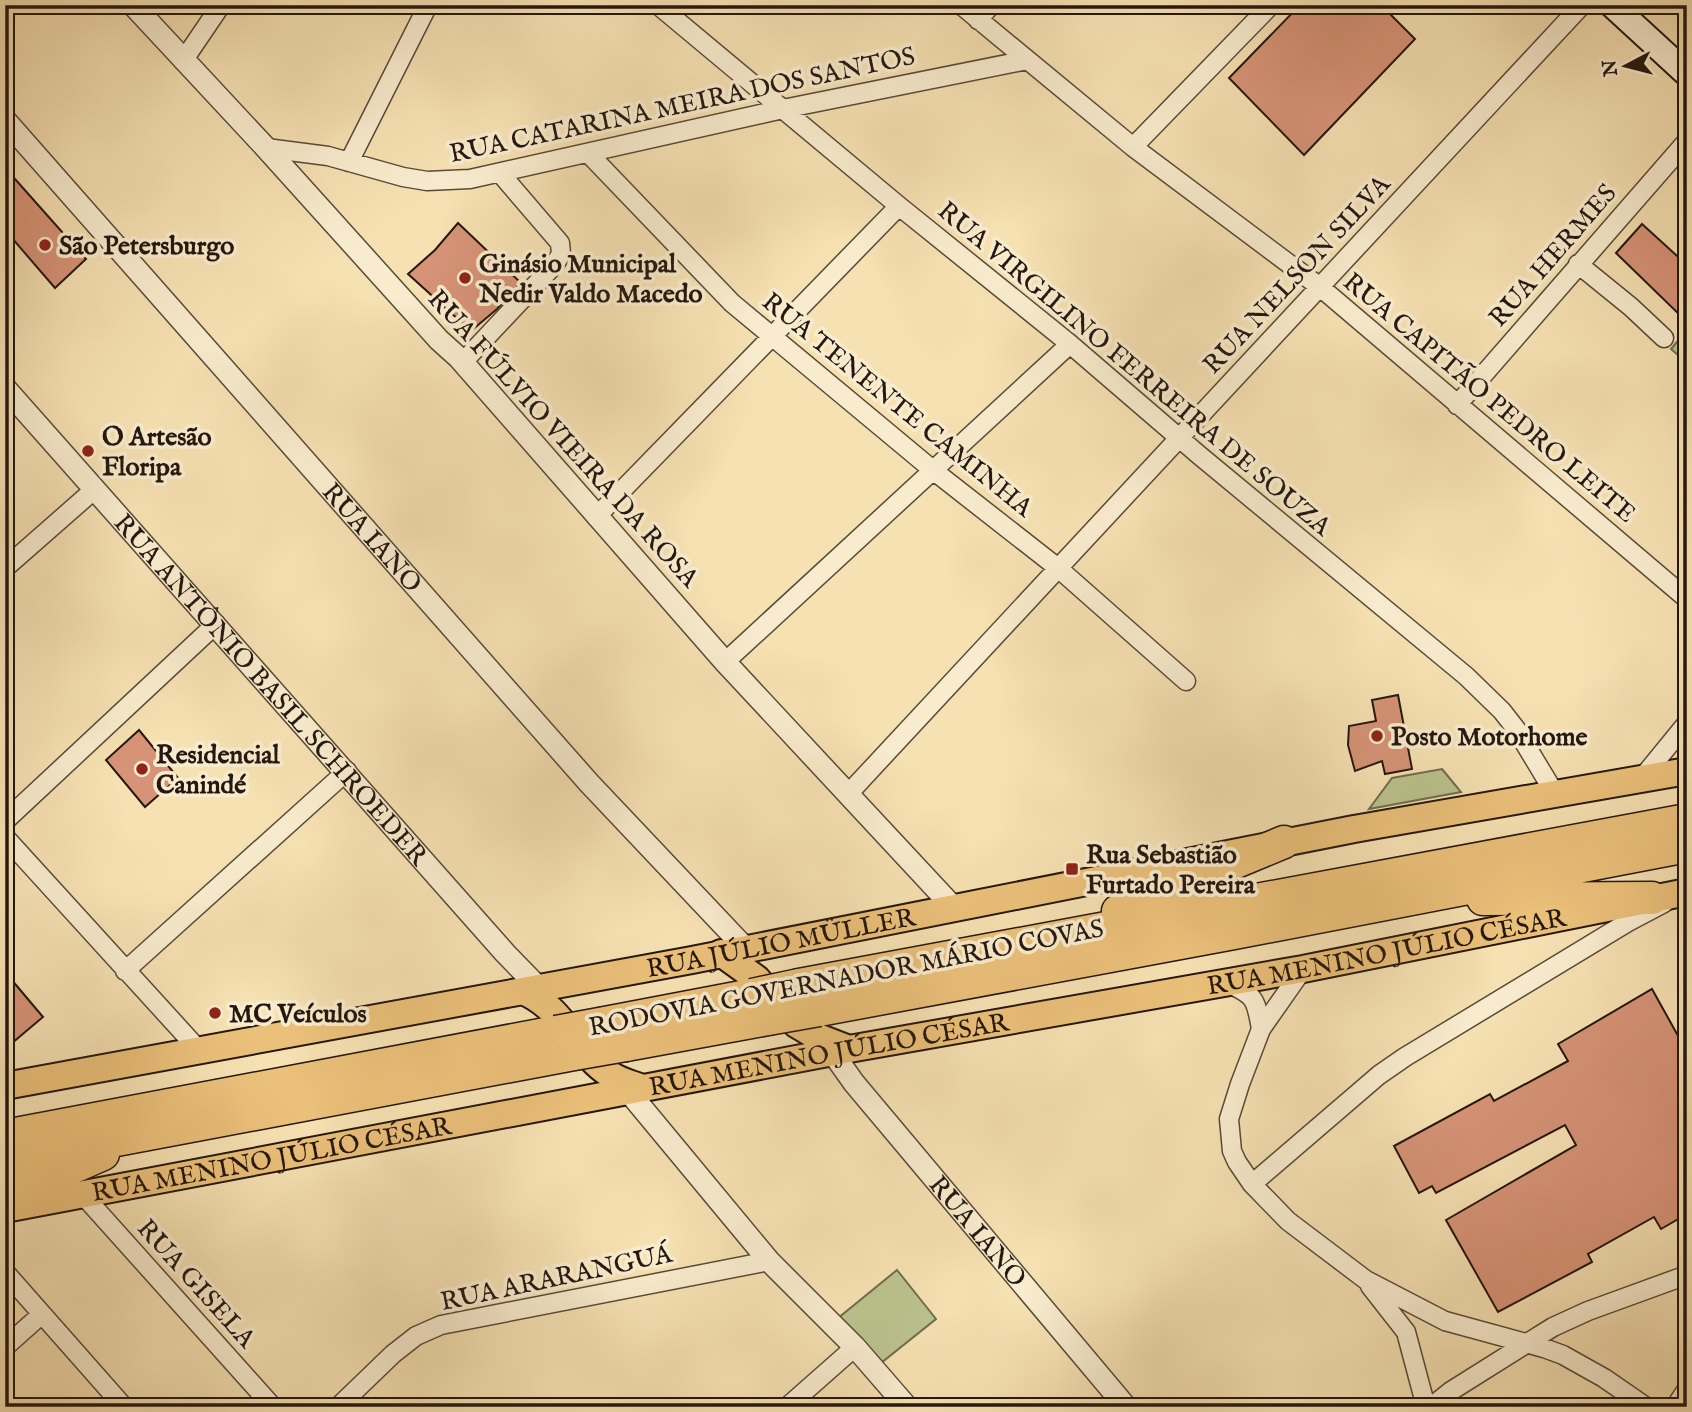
<svg xmlns="http://www.w3.org/2000/svg" width="1692" height="1412" viewBox="0 0 1692 1412" font-family="'IM FELL English',serif">
  <rect width="100%" height="100%" fill="#f6e1b3"/>
  <filter id="stains"><feTurbulence type="fractalNoise" baseFrequency=".00286" numOctaves="4"/><feColorMatrix values="0 0 0 0 .2 0 0 0 0 .09 0 0 0 0 .02 0 0 0 .5 -.17"/></filter>
  <radialGradient id="worn" r=".72"><stop offset=".6" stop-color="#630" stop-opacity="0"/><stop offset="1" stop-color="#630" stop-opacity=".3"/></radialGradient>
  <path fill="#bbc38e" stroke="#706d4e" stroke-width="2" d="M1687,330V363L1671,349Z
    M1442,769L1461,792L1369,809L1392,778Z
    M897,1270L936,1319L876,1367L837,1319Z"/>
  <path fill="#d69377" stroke="#24170f" stroke-width="2" d="M1300,5H1381L1415,39L1304,155L1229,78Z
    M15,179L86,259L55,288L5,230V187Z
    M458,223L521,283L497,309L471,331L408,274L435,250Z
    M1642,224L1687,265V322L1616,253Z
    M1398,695L1412,769L1385,774L1382,761L1355,771L1348,745L1349,726L1376,721L1372,700Z
    M139,730L178,778L145,807L106,760Z
    M5,972L43,1017L5,1049Z
    M1652,989L1687,1052V1214L1661,1229L1654,1217L1588,1254L1592,1262L1498,1312L1446,1220L1576,1145L1565,1125L1436,1193L1432,1186L1419,1193L1394,1146L1490,1094L1494,1101L1568,1061L1558,1044Z"/>
  <g fill="none" stroke-linecap="round" stroke-linejoin="round">
    <g stroke="#584a38" stroke-width="21">
      <path id="minor" d="M658,5L899,206L1070,344L1199,455L1466,676L1502,711L1516,729L1554,792
        M961,5L1133,147L1320,287L1687,599
        M978,20L991,5
        M183,61L221,5
        M1133,147L1271,5
        M266,148L328,156L403,177L427,181L470,179L783,109L1027,60
        M589,154L732,303L934,471L1058,568L1186,681
        M349,162L428,5
        M1578,264L1631,307L1664,338
        M463,362L555,264L561,254L560,243L500,173
        M1457,405L1687,141
        M596,517L899,206
        M5,568L95,489
        M725,662L1070,344
        M1642,778L1687,723
        M849,793L1582,5
        M5,821L216,624
        M5,837L198,1049
        M1303,969L1261,1029L1240,1084L1229,1119L1232,1151L1237,1162L1252,1184L1288,1221L1366,1280L1445,1321L1544,1348L1563,1355L1604,1378L1646,1407
        M125,971L347,771
        M1227,983C1255,995 1256,999 1261,1029
        M1252,1184L1379,1075L1405,1057L1628,922L1664,903
        M83,1195L273,1407
        M5,1272L124,1407
        M1370,1286L1406,1332L1426,1407
        M5,1347L42,1314
        M338,1407L393,1354L416,1336L441,1325L769,1261
        M787,1407L855,1347
        M1431,1407L1451,1391L1553,1327L1588,1311L1687,1275
        M1675,1407L1687,1389"/>
    </g>
    <g stroke="#584a38" stroke-width="24">
      <g id="tertiary">
        <path d="M133,5L266,148L439,340L459,358L725,662L954,908"/>
        <path id="s1" d="M5,120L589,783L746,949"/>
        <path id="s2" d="M5,388L505,953L539,988"/>
        <path id="s3" d="M832,1052L854,1083L1126,1407"/>
        <path d="M628,1091L769,1261L855,1347L907,1407"/>
      </g>
    </g>
    <g stroke="#24170f" stroke-width="28">
      <path id="secondary" d="M1612,5L1687,74"/>
    </g>
    <g stroke="#24170f" stroke-width="30">
      <g id="primary">
        <path d="M721,953L757,979L796,1024L818,1037L849,1049"/>
        <path d="M523,991C567,1010 575,1053 611,1075C620,1081 632,1084 642,1088"/>
        <path id="s4" d="M5,1086L692,960L1354,829L1687,771"/>
        <path id="s5" d="M5,1209L849,1049L1303,969L1687,892"/>
      </g>
    </g>
    <g stroke="#24170f" stroke-width="35">
      <path id="motorway" d="M1483,899L1652,898
        M1118,911L1284,842
        M799,985L1687,820
        M819,1010L1234,933L1687,846
        M605,1023L752,995
        M626,1045L768,1019
        M5,1136L556,1032
        M5,1161L574,1054
        M5,1197L103,1154"/>
    </g>
    <use href="#minor" stroke="#f9ecce" stroke-width="18"/>
    <use href="#tertiary" stroke="#f9ecce" stroke-width="21"/>
    <use href="#secondary" stroke="#f9ecce" stroke-width="24"/>
    <use href="#primary" stroke="#ebc07a" stroke-width="26"/>
    <use href="#motorway" stroke="#ebc07a" stroke-width="32"/>
    <g stroke="#24170f" stroke-width="35" stroke-linecap="butt">
      <path id="motorway-bridge" d="M752,995L799,985
        M768,1019L819,1010
        M556,1032L605,1023
        M574,1054L626,1045"/>
    </g>
    <use href="#motorway-bridge" stroke="#ebc07a" stroke-width="32"/>
  </g>
  <g fill="#8f2418" stroke="#f9ecce" stroke-width="2.5">
    <circle cx="45" cy="245" r="7"/>
    <circle cx="465" cy="278" r="7"/>
    <circle cx="88" cy="451" r="7"/>
    <circle cx="1377" cy="736" r="7"/>
    <circle cx="142" cy="769" r="7"/>
    <rect x="1065" y="862" width="14" height="14" rx="3.5"/>
    <circle cx="215" cy="1013" r="7"/>
  </g>
  <g text-anchor="middle" stroke-width="7" stroke-linejoin="round" paint-order="stroke">
    <g font-size="26" fill="#24170f" stroke="#f9ecce">
      <text transform="translate(682 104) rotate(-12)" y="9">RUA CATARINA MEIRA DOS SANTOS</text>
      <text transform="translate(1552 255) rotate(-49)" y="9">RUA HERMES</text>
      <text transform="translate(1296 274) rotate(-47)" y="9">RUA NELSON SILVA</text>
      <text transform="translate(1135 368) rotate(40)" y="9">RUA VIRGILINO FERREIRA DE SOUZA</text>
      <text transform="translate(1490 397) rotate(40)" y="9">RUA CAPITÃO PEDRO LEITE</text>
      <text transform="translate(898 404) rotate(39)" y="9">RUA TENENTE CAMINHA</text>
      <text transform="translate(564 438) rotate(48)" y="9">RUA FÚLVIO VIEIRA DA ROSA</text>
      <text dy="9" stroke="none"><textPath href="#s1" startOffset="556">RUA IANO</textPath></text>
      <text dy="9" stroke="none"><textPath href="#s2" startOffset="402">RUA ANTÔNIO BASIL SCHROEDER</textPath></text>
      <text dy="9" stroke="none"><textPath href="#s4" startOffset="789">RUA JÚLIO MÜLLER</textPath></text>
      <text dy="9" stroke="none"><textPath href="#s5" startOffset="1405">RUA MENINO JÚLIO CÉSAR</textPath></text>
      <text transform="translate(846 977) rotate(-11)" y="9">RODOVIA GOVERNADOR MÁRIO COVAS</text>
      <text dy="9" stroke="none"><textPath href="#s5" startOffset="838">RUA MENINO JÚLIO CÉSAR</textPath></text>
      <text dy="9" stroke="none"><textPath href="#s5" startOffset="271">RUA MENINO JÚLIO CÉSAR</textPath></text>
      <text dy="9" stroke="none"><textPath href="#s3" startOffset="231">RUA IANO</textPath></text>
      <text transform="translate(556 1277) rotate(-12)" y="9">RUA ARARANGUÁ</text>
      <text transform="translate(197 1283) rotate(48)" y="9">RUA GISELA</text>
    </g>
    <g font-size="26" font-weight="bold" fill="#24170f" stroke="#f9ecce" text-anchor="start">
      <text x="59" y="254">São Petersburgo</text>
      <text x="479" y="272">Ginásio Municipal<tspan x="479" dy="30">Nedir Valdo Macedo</tspan></text>
      <text x="102" y="445">O Artesão<tspan x="102" dy="30">Floripa</tspan></text>
      <text x="1391" y="745">Posto Motorhome</text>
      <text x="156" y="763">Residencial<tspan x="156" dy="30">Canindé</tspan></text>
      <text x="1086" y="863">Rua Sebastião<tspan x="1086" dy="30">Furtado Pereira</tspan></text>
      <text x="229" y="1022">MC Veículos</text>
    </g>
  </g>
  <rect width="1692" height="1412" fill="none" stroke="#f6e1b3" stroke-width="28"/>
  <rect x="7" y="7" width="1678" height="1398" fill="none" stroke="#24170f" stroke-width="3.5"/>
  <rect x="14" y="14" width="1664" height="1384" fill="none" stroke="#24170f" stroke-width="2"/>
  <g transform="translate(1626 66) rotate(263)" stroke="#f9ecce" stroke-width="5" paint-order="stroke">
  <path d="M0-5L12 26L0 18L-12 26Z" fill="#24170f"/>
  <text y="-10" font-size="19" font-weight="bold" text-anchor="middle" fill="#24170f">N</text>
  </g>
  <rect width="100%" height="100%" filter="url(#stains)"/>
  <rect width="100%" height="100%" fill="url(#worn)"/>
</svg>
